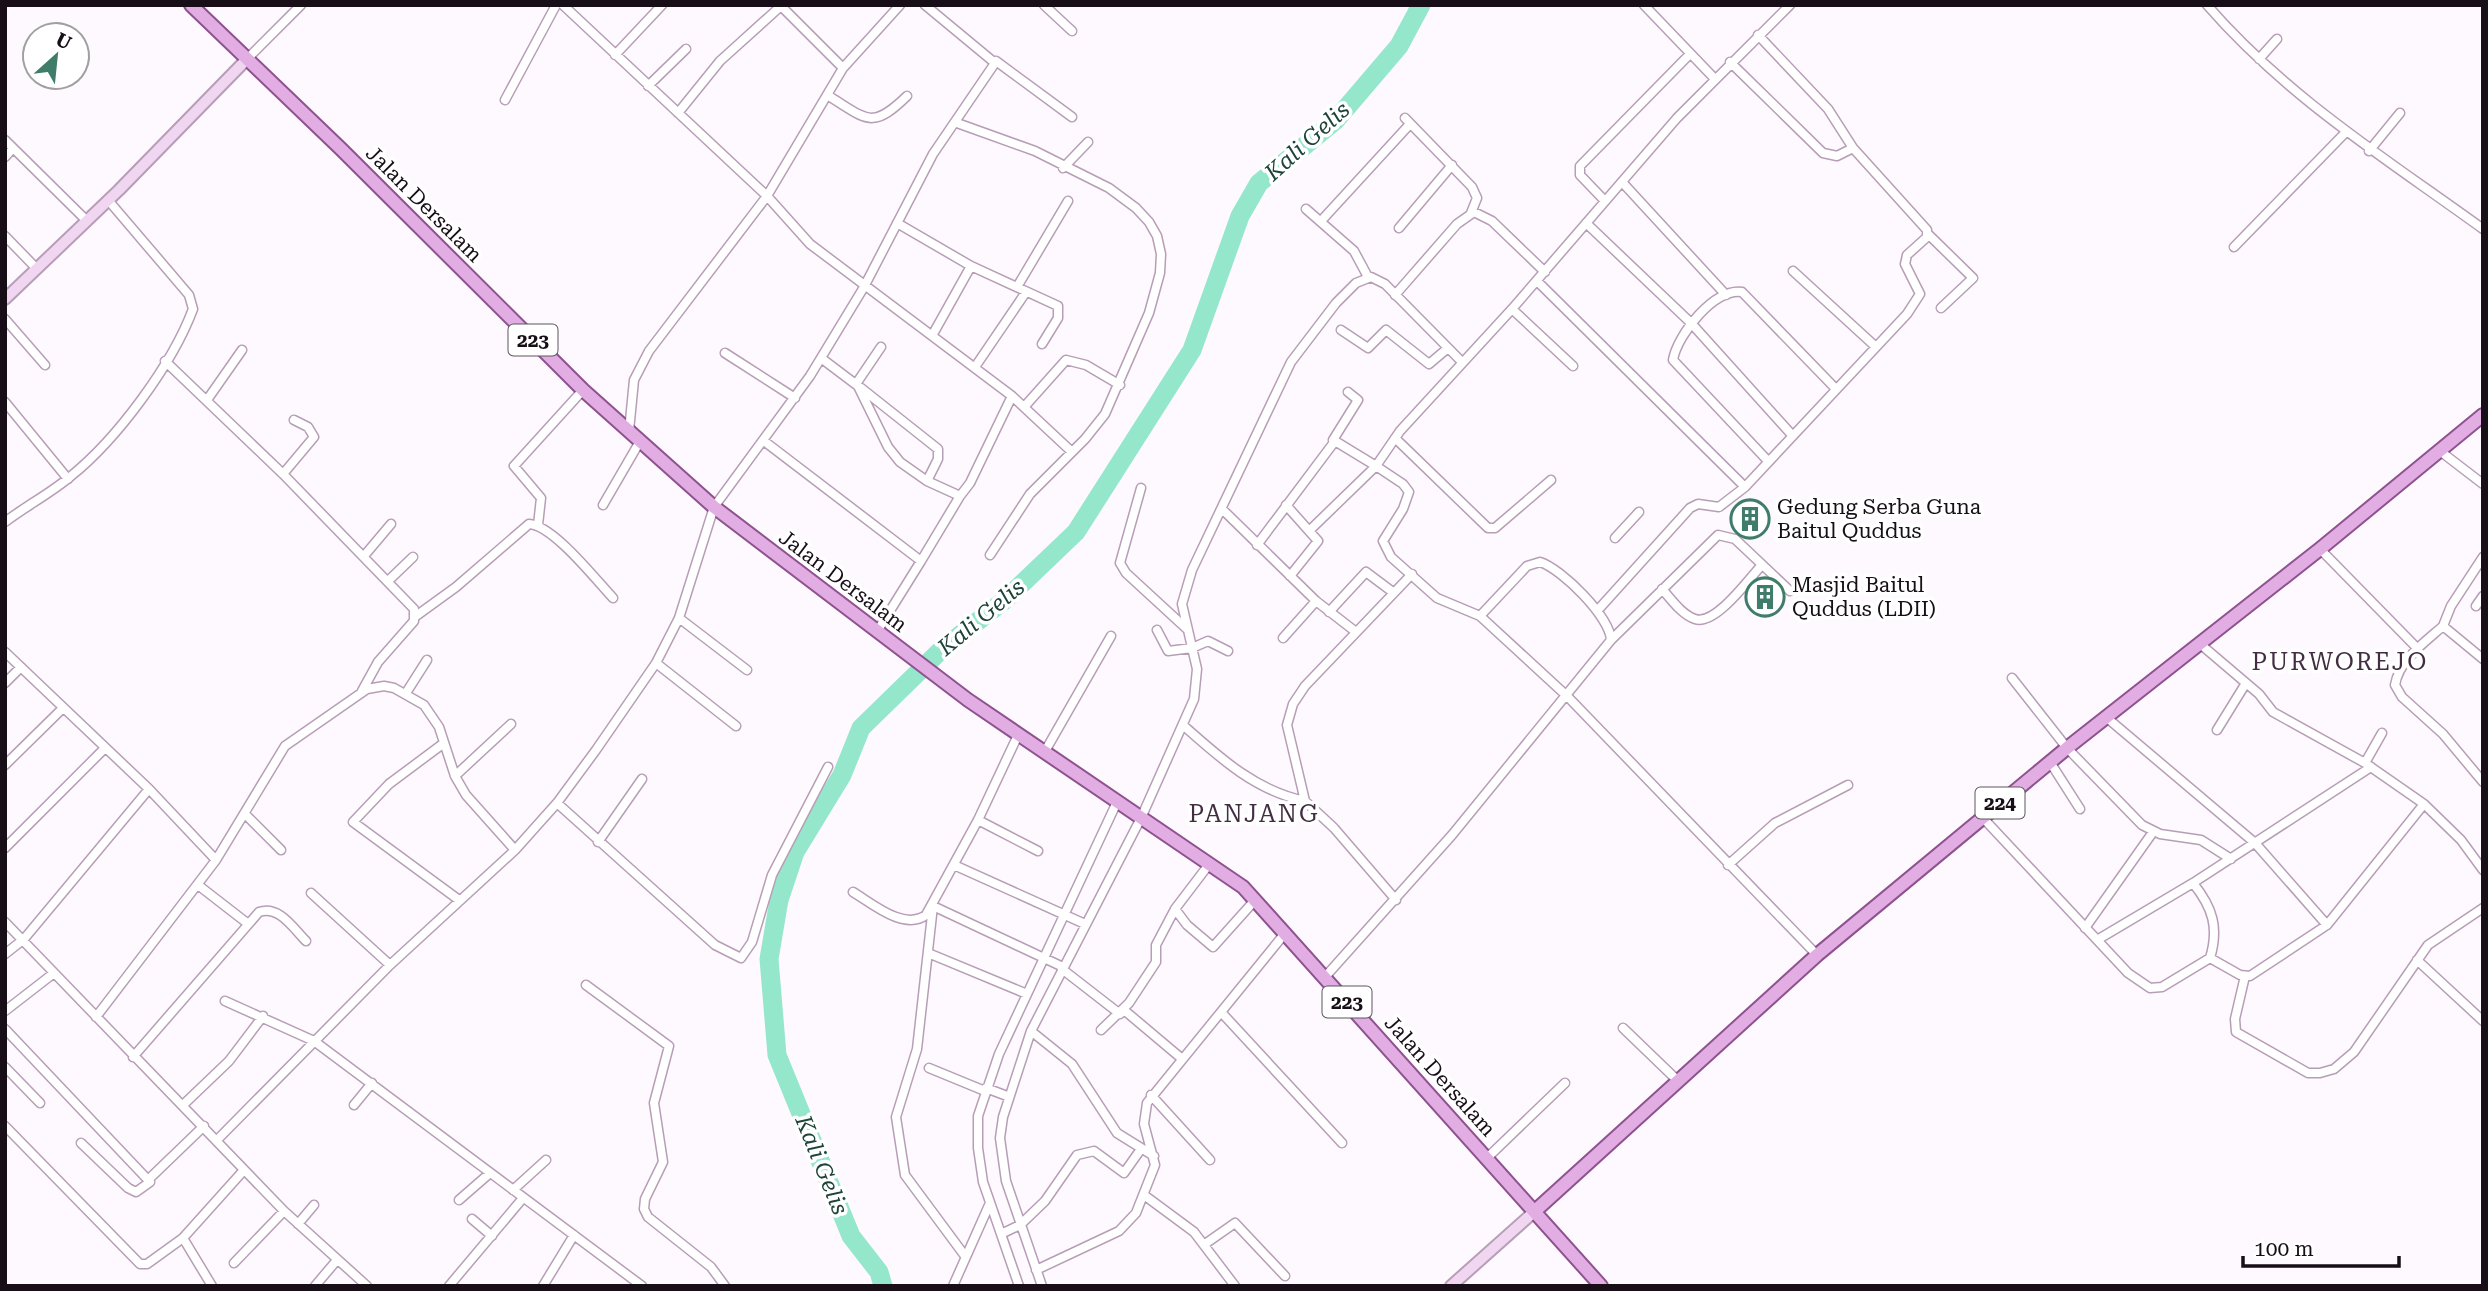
<svg xmlns="http://www.w3.org/2000/svg" width="2488" height="1291" viewBox="0 0 2488 1291" font-family="'Roboto Serif',serif">
  <rect width="100%" height="100%" fill="#fef9fe"/>
  <g fill="none" stroke-linecap="round" stroke-linejoin="round">
    <path stroke="#95e7cc" stroke-width="19" d="M883,1286L879,1272L851,1236L777,1055L769,959L779,900L795,852L842,775L861,728L941,650L1006,599L1076,532L1192,350L1240,216L1259,183L1335,121L1399,46L1421,5"/>
    <g stroke="#b79eb7" stroke-width="11">
      <path id="street" d="M563,5L767,196L810,244L1012,396L1072,452
        M1044,5L1072,31
        M1644,5L1714,78
        M1790,5L1677,118L1512,309L1400,431L1376,466L1403,484L1409,492L1403,509L1383,541L1391,557L1437,598L1480,616L1568,697L1817,955
        M2207,5C2287,97 2385,158 2483,229
        M781,6L843,68
        M615,55L662,5
        M2259,59L2277,39
        M246,60L301,5
        M996,61L1072,117
        M1730,62L1823,153L1837,156L1853,148
        M648,86L686,49
        M827,95C867,119 871,131 907,96
        M505,100L556,5
        M678,113L720,61L782,5
        M1405,118L1472,187L1477,198L1471,213
        M957,123L1035,151L1109,188L1136,208L1149,222L1157,236L1161,254L1160,273L1149,313L1105,414L1085,439L1030,494L990,555
        M5,140L86,220
        M2369,151L2400,113
        M5,157L13,148
        M1063,168L1088,142
        M1622,182L1726,295
        M1605,201L1580,175V166L1690,54
        M1306,209L1354,251L1368,277
        M1321,221L1410,124
        M897,223L971,266L1058,306V318L1042,344
        M1586,223L1691,323L1792,435
        M1399,228L1452,165
        M1928,234L1973,278L1941,308
        M5,236L37,269
        M2234,247L2345,133
        M1793,271L1876,347
        M1537,281L1745,487
        M1017,287L1068,201
        M1395,295L1457,224L1474,212L1492,221L1545,272
        M1512,309L1573,366
        M5,319L45,365
        M1341,330L1368,348L1386,330L1429,364L1448,348
        M933,334L971,266
        M725,353L795,398
        M821,358L858,386L888,447L900,462L927,481L960,496L921,561
        M165,361L283,474L414,609V621L378,662L362,691
        M975,367L1026,292
        M856,384L881,347
        M861,388L938,449V459L927,481
        M207,400L242,350
        M5,402L68,479
        M1025,406L1066,360L1086,365L1120,385
        M629,431L634,380L649,351L767,196L843,68L900,5
        M1395,438L1488,528H1495L1551,480
        M1333,440L1358,400L1348,392
        M764,441L921,561L878,630
        M2440,451L2483,484
        M1768,461L1673,360C1677,335 1715,287 1742,292L1835,388
        M283,474L314,437L308,427L294,420
        M1141,488L1120,563L1126,573L1188,630
        M960,496L970,483L1012,396
        M603,505L639,443
        M1286,505L1318,541L1290,576
        M1223,510L1316,601L1356,632
        M5,522C26,506 51,493 71,476C117,439 172,365 193,309L189,295L108,200
        M538,525L541,498L514,466L583,390
        M1615,538L1639,512
        M1257,545L1335,441L1376,466L1310,530
        M2320,549L2417,648
        M364,556L391,524
        M388,581L413,557
        M1662,589C1671,599 1682,615 1695,619C1715,626 1748,580 1761,566
        M2476,606L2483,596
        M1597,611L1690,508L1698,504L1719,507L1745,487L1907,314L1920,294L1905,264L1907,255L1927,237V230L1853,148L1828,109L1758,35
        M1329,612L1366,572L1394,593
        M416,616L456,587L529,524C553,525 596,580 613,598
        M679,618L747,670
        M2443,626L2451,606L2483,557
        M1157,630L1168,651L1192,648L1208,641L1228,651
        M1283,638L1316,601
        M1611,640L1718,535L1735,539L1790,591
        M2199,643L2259,694L2273,712L2365,763L2424,804
        M5,652L149,789L216,860
        M2483,659L2443,626C2425,642 2399,660 2395,685L2402,697L2443,734L2483,782
        M656,663L736,726
        M2012,678L2067,748L2142,825L2160,834L2201,840L2231,859
        M5,683L21,667
        M406,693L427,660
        M2106,717L2255,843L2327,925
        M1184,726C1220,758 1256,791 1305,801
        M2217,730L2246,683
        M444,743L389,784L353,822L459,900
        M1044,753L1111,636
        M2050,762L2080,809
        M2365,763L2382,733
        M5,765L63,708
        M455,776L511,724
        M557,803L715,945L741,958L752,942L772,875L828,767
        M245,814L281,850
        M1983,818L2128,973L2150,988L2162,987L2210,958L2240,975L2250,976L2327,925L2424,804L2461,840L2483,870
        M978,820L1038,851
        M598,842L642,779
        M5,848L104,749
        M1210,863L1175,909L1187,925L1213,947L1256,899
        M954,865L1085,924
        M1728,865L1775,823L1848,785
        M2193,883C2213,908 2219,928 2210,958
        M198,885L247,923
        M853,892C873,904 904,931 926,915L978,820L1018,735
        M311,893L390,965
        M1396,900L1334,828L1305,801L1287,725L1293,704L1305,686L1412,574
        M5,922L284,1211L367,1286
        M2085,928L2153,832
        M2097,940L2193,883L2371,767
        M928,953L1027,994
        M5,954L24,939L149,789
        M2417,960L2483,1021
        M1062,969L1120,1014
        M2245,976L2235,1019L2236,1032L2308,1073H2320L2334,1069L2354,1052L2428,945L2483,908
        M1325,977L1452,835L1611,640C1610,617 1562,569 1540,562L1527,566L1480,616
        M586,985L669,1046L654,1103L663,1162L645,1199L644,1209L648,1217L711,1267L725,1286
        M225,1001L314,1041L642,1286
        M1124,1010L1181,1058
        M5,1011L54,973
        M1221,1012L1342,1143
        M96,1017L216,860L285,746L367,689L384,686L394,688L424,705L439,727L455,776L466,795L515,850
        M1623,1028L1677,1080
        M5,1029L150,1182L136,1192L128,1188L81,1143
        M1101,1030L1129,1003L1156,962V945L1175,909
        M1031,1031L1072,1064L1117,1133L1154,1156
        M133,1057L259,912C279,905 293,928 306,941
        M5,1067L40,1103
        M929,1068L985,1091
        M986,1088L1007,1096
        M1151,1095L1210,1160
        M183,1105L229,1061L263,1016
        M354,1105L372,1083
        M5,1126L140,1264H147L183,1238
        M217,1140L390,965L515,850L557,803L596,750L656,663L679,618L714,507L810,376L864,287L933,154L995,63L925,5
        M1487,1158L1565,1083
        M150,1178L204,1126
        M513,1190L546,1160
        M1144,1195L1194,1232L1235,1286
        M459,1200L490,1173
        M472,1219L492,1236
        M298,1224L314,1205
        M1001,1234L1020,1225L1045,1201L1077,1155L1094,1151L1124,1173L1141,1149
        M1205,1244L1235,1223L1285,1276
        M965,1256L905,1175L896,1117L917,1049L933,906L1063,967
        M234,1263L284,1211
        M1036,1270L1119,1231L1136,1213L1155,1165L1144,1124L1147,1103L1286,932
        M212,1286L183,1238L244,1170
        M315,1286L337,1260
        M449,1286L523,1198
        M543,1286L574,1235
        M953,1286L990,1203
        M1019,1286L983,1182L978,1148V1116L999,1054L1117,802
        M1042,1286L1006,1181L1000,1138L1003,1117L1031,1031L1141,818L1194,699L1197,669L1182,604L1192,570L1291,362L1336,303L1356,283L1371,277L1385,284L1462,362"/>
    </g>
    <g stroke="#b79eb7" stroke-width="14">
      <path id="secondary" d="M5,299L119,190L246,60
        M1451,1286L1535,1211"/>
    </g>
    <g stroke="#8e528f" stroke-width="16">
      <path id="primary" d="M191,5L341,149L583,390L714,507L968,700L1243,887L1601,1286
        M1535,1211L1817,955L2067,748L2320,549L2483,415"/>
    </g>
    <use href="#street" stroke="#fff" stroke-width="8"/>
    <use href="#secondary" stroke="#f0d6f1" stroke-width="10"/>
    <use href="#primary" stroke="#e2ade3" stroke-width="12"/>
  </g>
  <defs>
    <g id="building-ring" transform="scale(2.0125)"><circle r="9.5" fill="#fff" stroke="#3f7d6a" stroke-width="1.5"/><path d="M-4-6H4V6H1V3H-1V6H-4ZM-2.5-4.3h1.7v1.8h-1.7ZM.8-4.3h1.7v1.8H.8ZM-2.5-1h1.7V.8h-1.7ZM.8-1h1.7V.8H.8Z" fill="#3f7d6a"/></g>
  </defs>
  <g fill-rule="evenodd">
    <use href="#building-ring" x="1750" y="519"/>
    <use href="#building-ring" x="1765" y="597"/>
  </g>
  <g text-anchor="middle" stroke-width="7" stroke-linejoin="round" paint-order="stroke">
    <g fill="#fff" stroke="#5d565d" stroke-width="2">
      <rect x="508.5" y="324.5" width="49" height="31" rx="5"/>
      <rect x="1975.5" y="787.5" width="49" height="31" rx="5"/>
      <rect x="1322.5" y="986.5" width="49" height="31" rx="5"/>
    </g>
    <g font-size="19" font-weight="bold" fill="#170e17">
      <text x="533" y="347">223</text>
      <text x="2000" y="810">224</text>
      <text x="1347" y="1009">223</text>
    </g>
    <g font-size="21" fill="#170e17" stroke="#fff">
      <text transform="translate(424 204) rotate(45)" y="7">Jalan Dersalam</text>
      <text transform="translate(843 581) rotate(37)" y="7">Jalan Dersalam</text>
      <text transform="translate(1440 1076) rotate(48)" y="7">Jalan Dersalam</text>
    </g>
    <g font-size="21" fill="#170e17" stroke="#fff" text-anchor="start">
      <text x="1777" y="514">Gedung Serba Guna<tspan x="1777" dy="24">Baitul Quddus</tspan></text>
      <text x="1792" y="592">Masjid Baitul<tspan x="1792" dy="24">Quddus (LDII)</tspan></text>
    </g>
    <g font-size="23" font-style="italic" fill="#1e4338" stroke="#fff">
      <text transform="translate(1307 141) rotate(-42)" y="8">Kali Gelis</text>
      <text transform="translate(981 617) rotate(-40)" y="8">Kali Gelis</text>
      <text transform="translate(822 1165) rotate(68)" y="8">Kali Gelis</text>
    </g>
    <g font-size="24" letter-spacing="2" fill="#422d42" stroke="#fff">
      <text x="2340" y="670">PURWOREJO</text>
      <text x="1254" y="822">PANJANG</text>
    </g>
  </g>
  <rect width="2488" height="1291" fill="none" stroke="#170e17" stroke-width="14"/>
  <g transform="translate(56 56) rotate(27)"><circle r="33" fill="#ffffff" stroke="#a29fa2" stroke-width="2"/>
  <path d="M0-5L12 26L0 18L-12 26Z" fill="#3f7d6a"/>
  <text y="-10" font-size="19" font-weight="bold" text-anchor="middle" fill="#170e17">U</text>
  </g>
  <path d="M2243 1256v10h156v-10" fill="none" stroke="#170e17" stroke-width="3.5"/>
  <text x="2254" y="1256" font-size="21" fill="#170e17" stroke="#ffffff" stroke-width="5" paint-order="stroke">100 m</text>
</svg>
